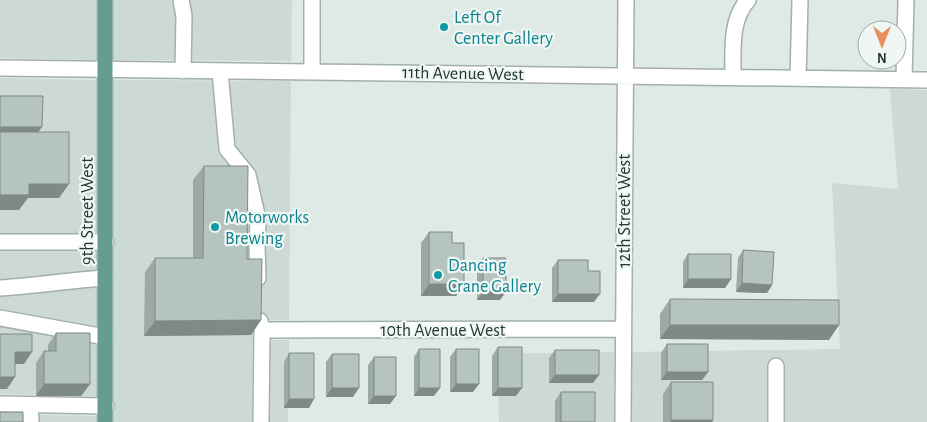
<svg xmlns="http://www.w3.org/2000/svg" width="927" height="422" viewBox="0 0 927 422" font-family="'Alegreya Sans',sans-serif">
  <rect width="100%" height="100%" fill="#dfe9e6"/>
  <path fill="#cdd9d5" d="M0,0H96V60L0,58Z
    M114,0H292L291,61L114,60Z
    M0,78L96,80L97,396L0,394Z
    M114,80L291,81L289,320H253L252,422H114Z
    M890,89L927,90V422H632V352L840,349L832,183L898,189Z
    M271,340H289L288,422H270Z
    M614,352V422H499L498,354Z
    M0,414L96,416V422H0Z"/>
  <g fill="none" stroke-linecap="round" stroke-linejoin="round">
    <g stroke="#a2b0ad" stroke-width="18">
      <path id="minor" d="M181,0L184,16L183,71
        M0,68L927,80
        M220,71L227,149L248,175L258,219L257,245L258,278
        M312,71V0
        M733,77C733,52 730,19 748,0
        M798,78L800,0
        M904,79L906,0
        M0,242H106
        M0,288C35,286 70,280 105,278
        M0,318L105,337
        M260,321L262,330L261,422
        M262,330L623,329
        M776,366V422
        M0,404L106,406
        M30,405L31,422
        M623,422L626,0"/>
    </g>
    <g stroke="#bcc3c2" stroke-width="18">
      <path id="major" d="M105,422V0"/>
    </g>
    <use href="#minor" stroke="#fff" stroke-width="15"/>
    <use href="#major" stroke="#679c93" stroke-width="15"/>
  </g>
  <path fill="#9ca9a4" d="M204,166L247,259L261,320L251,335L144,336L145,272L155,258H193V180Z
    M429,232L452,243L464,284L456,296H421V243Z
    M743,250L772,285L767,293L736,292L738,258Z
    M688,254L731,279L725,288H683V262Z
    M483,258L500,300H477V266Z
    M558,260L588,271L594,302H552V268Z
    M670,299L829,340L660,339V314Z
    M56,333L90,384L81,396H36V363L44,351H48V345Z
    M667,344L708,372L702,380H661V353Z
    M498,347L516,396H492V356Z
    M419,349L434,396H414V357Z
    M456,349L473,392H450V357Z
    M555,350L593,383H549V358Z
    M289,353L309,408H284V362Z
    M332,354L353,397H326V362Z
    M374,357L390,404H368V365Z
    M671,382L713,420L712,422H663V394Z
    M561,392L595,422H555V401Z"/>
  <path fill="#7f8986" d="M0,127H42L32,141H0Z
    M29,184H69L59,198H28L19,210H0V195Z
    M688,279H731L725,288H683Z
    M742,283L772,285L767,293L736,292Z
    M429,284H464L456,296H421Z
    M483,292H506L500,300H477Z
    M558,294H600L594,302H552Z
    M261,320L251,335L144,336L155,321Z
    M670,325H839L829,340L660,339Z
    M15,352H32L24,364H7Z
    M667,372H708L702,380H661Z
    M555,375H599L593,383H549Z
    M0,377H15L7,389H0Z
    M44,384H90L81,396H36Z
    M456,384H479L473,392H450Z
    M332,388H359L353,397H326Z
    M419,388H440L434,396H414Z
    M498,388H522L516,396H492Z
    M374,396H396L390,404H368Z
    M289,399H314L309,408H284Z
    M671,420H713L712,422H670Z"/>
  <path fill="#b5c4bf" stroke="#7f8986" d="M0,96H43L42,127H0Z
    M0,132H69V184H29V195H0Z
    M204,166H248L247,259H262L261,320L155,321V258H203Z
    M429,232H452V243H464V284H429Z
    M743,250L774,252L772,285L742,283Z
    M688,254H731V279H688Z
    M483,258H506V292H483Z
    M558,260H588V271H600V294H558Z
    M670,299L839,300V325H670Z
    M56,333H90V384H44V351H56Z
    M0,334H32V352H15V377H0Z
    M667,344H708V372H667Z
    M498,347H522V388H498Z
    M419,349H440V388H419Z
    M456,349H479V384H456Z
    M555,350H599V375H555Z
    M289,353H314V399H289Z
    M332,354H359V388H332Z
    M374,357H396V396H374Z
    M671,382H713V420H671Z
    M561,392H595V422H561Z
    M0,412H23V422H0Z"/>
  <g fill="#0f9aa8" stroke="#eff6f3" stroke-width="2">
    <circle cx="444" cy="27" r="5"/>
    <circle cx="215" cy="227" r="5"/>
    <circle cx="438" cy="275" r="5"/>
  </g>
  <g text-anchor="middle" stroke-width="4.5" stroke-linejoin="round" paint-order="stroke">
    <g font-size="18" fill="#0d838f" stroke="#eff6f3" text-anchor="start">
      <text x="454" y="23">Left Of<tspan x="454" dy="21">Center Gallery</tspan></text>
      <text x="225" y="223">Motorworks<tspan x="225" dy="21">Brewing</tspan></text>
      <text x="448" y="271">Dancing<tspan x="448" dy="21">Crane Gallery</tspan></text>
    </g>
    <g font-size="18" fill="#213834" stroke="#eff6f3">
      <text transform="translate(463 73) rotate(1)" y="6">11th Avenue West</text>
      <text transform="translate(87 211) rotate(-90)" y="6">9th Street West</text>
      <text transform="translate(624 211) rotate(-90)" y="6">12th Street West</text>
      <text x="443" y="336">10th Avenue West</text>
    </g>
  </g>
  <g transform="translate(882 45) rotate(180)"><circle r="24" fill="#eff6f3" stroke="#9daaa7"/>
  <path d="M0-4L9 19L0 12L-9 19Z" fill="#e78e5f"/>
  <text y="-8" font-size="14" font-weight="bold" text-anchor="middle" fill="#213834">N</text>
  </g>
</svg>
